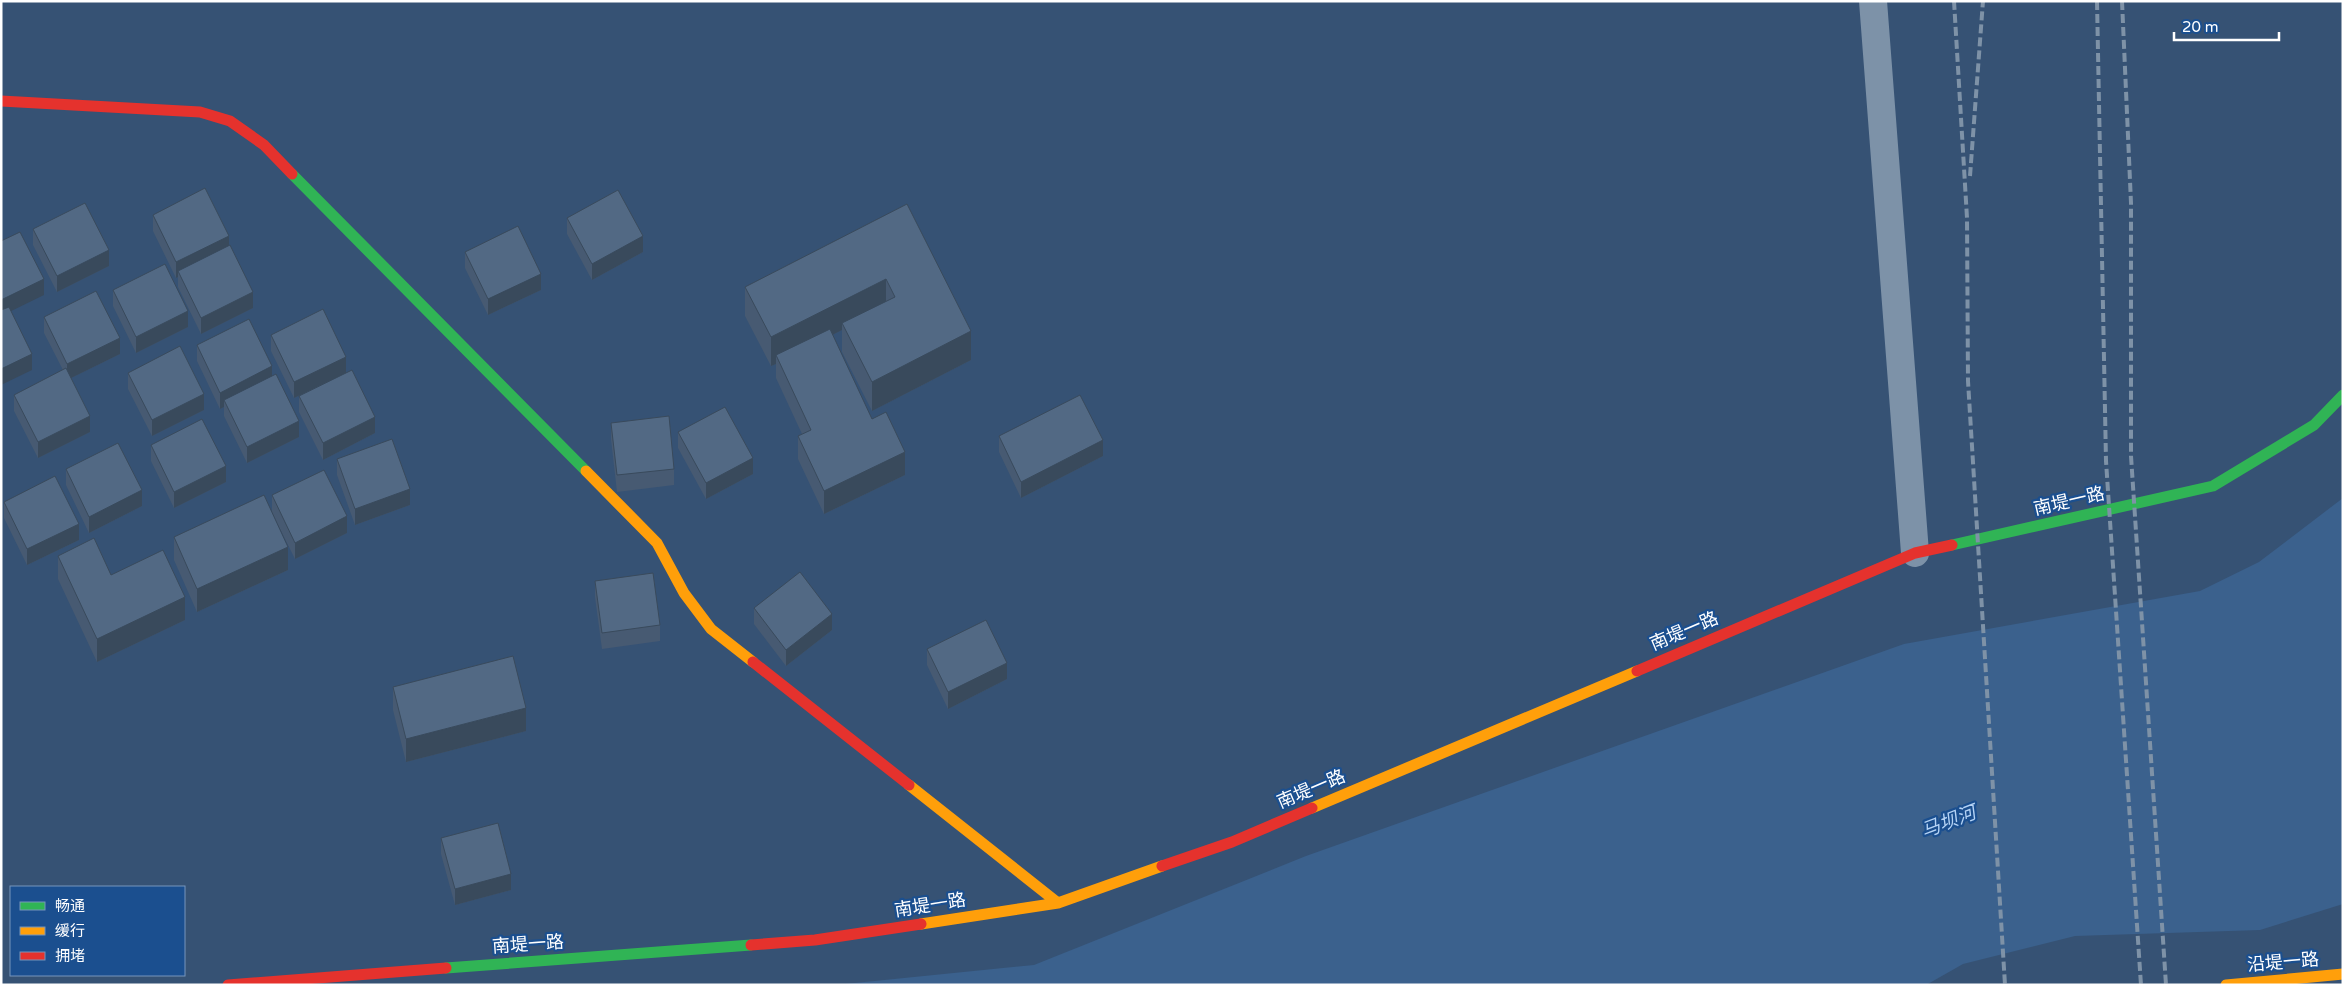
<svg xmlns="http://www.w3.org/2000/svg" width="2344" height="986" viewBox="0 0 2344 986" font-family="'Varela Round','Noto Sans SC',sans-serif">
  <rect width="100%" height="100%" fill="#365274"/>
  <path fill="#3b618d" d="M2343,498V904L2260,930L2075,936L1963,964L1926,985H835L1034,965L1306,856L1904,644L2200,591L2259,562Z"/>
  <g fill="none" stroke-linecap="round" stroke-linejoin="round">
    <path stroke="#7d92a8" stroke-width="28" d="M1873,1L1915,553"/>
    <path stroke="#30b455" stroke-width="11" d="M292,174L586,471
      M1952,545L2213,486L2314,425L2343,395
      M446,968L751,945"/>
    <path stroke="#ff9f0a" stroke-width="11" d="M586,471L657,543L684,593L711,629L753,662
      M909,785L1058,903
      M1312,808L1637,671
      M921,924L1058,903L1162,866
      M2226,985L2343,974"/>
    <path stroke="#e5322d" stroke-width="11" d="M1,101L200,112L230,121L264,145L292,174
      M753,662L909,785
      M1637,671L1915,553L1952,545
      M1162,866L1232,842L1312,808
      M751,945L815,940L921,924
      M228,985L446,968"/>
    <path stroke="#7e92a7" stroke-width="4" stroke-dasharray="9 4" stroke-linecap="butt" d="M1954,1L1967,218L1968,381L2005,985
      M2097,1L2106,461L2141,985
      M2122,1L2131,203V456L2166,985
      M1970,176L1983,1"/>
  </g>
  <path fill="#475a72" d="M907,204L971,360L872,411L842,352V330L832,335L872,419L905,475L824,514L798,459V436L802,434L776,378V364L771,366L745,316V287Z
    M153,215L229,246L253,308L201,334L178,287V277L176,278L153,231Z
    M567,218L643,252L592,280L567,234Z
    M33,229L109,266L57,292L33,245Z
    M465,252L541,290L488,315L465,268Z
    M113,290L188,327L136,353L113,306Z
    M44,317L120,354L71,378L90,432L38,458L14,411V395L63,370L44,333Z
    M271,335L346,373L294,398L271,351Z
    M197,345L272,376L299,437L247,463L224,416V407L220,409L197,361Z
    M128,373L204,410L152,436L128,389Z
    M299,396L375,433L323,460L299,412Z
    M611,423L674,469V485L617,492L611,439Z
    M678,432L753,474L706,499L678,448Z
    M999,436L1103,456L1021,498L999,452Z
    M151,445L226,482L174,508L151,461Z
    M337,459L410,505L355,525L337,475Z
    M66,469L142,506L89,533L66,485Z
    M272,495L347,533L295,559L272,513L288,570L197,612L174,560V537L272,511Z
    M4,502L79,540L27,565L4,518Z
    M58,556L111,575L185,620L97,662L58,579Z
    M595,581L660,625V641L602,649L595,597Z
    M754,608L832,630L786,666L754,624Z
    M927,649L1007,679L948,709L927,665Z
    M393,687L526,731L406,762L393,710Z
    M441,838L511,890L455,905L441,854Z"/>
  <path fill="#394a5c" d="M229,236V252L178,271V277L176,278V262Z
    M643,236V252L592,280V264Z
    M109,250V266L57,292V276Z
    M541,274V290L488,315V299Z
    M44,279V295L1,316V300Z
    M886,279V308L842,323V330L779,362L776,355V364L771,366V337Z
    M253,292V308L201,334V318Z
    M188,311V327L136,353V337Z
    M971,331V360L872,411V382Z
    M120,338V354L67,380V364Z
    M32,354V370L1,385V369Z
    M346,357V373L294,398V382Z
    M272,366V383L224,400V407L220,409V393Z
    M204,394V410L152,436V420Z
    M90,416V432L38,458V442Z
    M375,417V433L323,460V443Z
    M299,421V437L247,463V447Z
    M1103,440V456L1021,498V482Z
    M905,452V475L824,514V491Z
    M753,458V474L706,499V483Z
    M226,466V482L174,508V492Z
    M410,489V505L355,525V509Z
    M142,490V506L89,533V517Z
    M347,516V533L295,559V543Z
    M79,524V540L27,565V549Z
    M288,547V570L197,612V589Z
    M185,597V620L97,662V639Z
    M832,614V630L786,666V650Z
    M1007,663V679L948,709V692Z
    M526,708V731L406,762V739Z
    M511,874V890L455,905V889Z"/>
  <path fill="#526984" stroke="#394a5c" d="M205,188L229,236L176,262L153,215Z
    M618,190L643,236L592,264L567,218Z
    M85,203L109,250L57,276L33,229Z
    M907,204L971,331L872,382L842,323L895,297L886,279L771,337L745,287Z
    M518,226L541,274L488,299L465,252Z
    M20,232L44,279L1,300V241Z
    M230,245L253,292L201,318L178,271Z
    M165,264L188,311L136,337L113,290Z
    M96,291L120,338L67,364L44,317Z
    M9,307L32,354L1,369V310Z
    M323,309L346,357L294,382L271,335Z
    M249,319L272,366L220,393L197,345Z
    M830,329L872,419L886,412L905,452L824,491L798,436L811,430L776,355Z
    M180,346L204,394L152,420L128,373Z
    M66,368L90,416L38,442L14,395Z
    M352,370L375,417L323,443L299,396Z
    M276,374L299,421L247,447L224,400Z
    M1080,395L1103,440L1021,482L999,436Z
    M725,407L753,458L706,483L678,432Z
    M669,416L674,469L617,475L611,423Z
    M202,419L226,466L174,492L151,445Z
    M392,439L410,489L355,509L337,459Z
    M118,443L142,490L89,517L66,469Z
    M324,470L347,516L295,543L272,495Z
    M55,476L79,524L27,549L4,502Z
    M264,495L288,547L197,589L174,537Z
    M94,538L111,575L163,550L185,597L97,639L58,556Z
    M800,572L832,614L786,650L754,608Z
    M653,573L660,625L602,633L595,581Z
    M986,620L1007,663L948,692L927,649Z
    M513,656L526,708L406,739L393,687Z
    M498,823L511,874L455,889L441,838Z"/>
  <g text-anchor="middle" stroke-width="4.5" stroke-linejoin="round" paint-order="stroke">
    <g font-size="18" fill="#fff" stroke="#1b4f8f">
      <text transform="translate(2069 501) rotate(-13)" y="6">南堤一路</text>
      <text transform="translate(1684 631) rotate(-23)" y="6">南堤一路</text>
      <text transform="translate(1311 789) rotate(-23)" y="6">南堤一路</text>
      <text transform="translate(930 905) rotate(-9)" y="6">南堤一路</text>
      <text transform="translate(528 944) rotate(-4)" y="6">南堤一路</text>
      <text transform="translate(2283 962) rotate(-5)" y="6">沿堤一路</text>
    </g>
    <g font-size="19" font-style="italic" fill="#b5d3f5" stroke="#1b4f8f">
      <text transform="translate(1948 821) rotate(-21)" y="7">马坝河</text>
    </g>
  </g>
  <rect width="2344" height="986" fill="none" stroke="#ffffff" stroke-width="5"/>
  <rect x="10" y="886" width="175" height="90" fill="#1b4f8f" stroke="#7695bc"/>
  <rect x="20" y="902" width="25" height="8" fill="#30b455" stroke="#7695bc"/>
  <text x="55" y="911" font-size="15" fill="#ffffff">畅通</text>
  <rect x="20" y="927" width="25" height="8" fill="#ff9f0a" stroke="#7695bc"/>
  <text x="55" y="936" font-size="15" fill="#ffffff">缓行</text>
  <rect x="20" y="952" width="25" height="8" fill="#e5322d" stroke="#7695bc"/>
  <text x="55" y="961" font-size="15" fill="#ffffff">拥堵</text>
  <path d="M2174 32v8h105v-8" fill="none" stroke="#ffffff" stroke-width="2.5"/>
  <text x="2182" y="32" font-size="15" fill="#ffffff" stroke="#1b4f8f" stroke-width="4" paint-order="stroke">20 m</text>
</svg>
